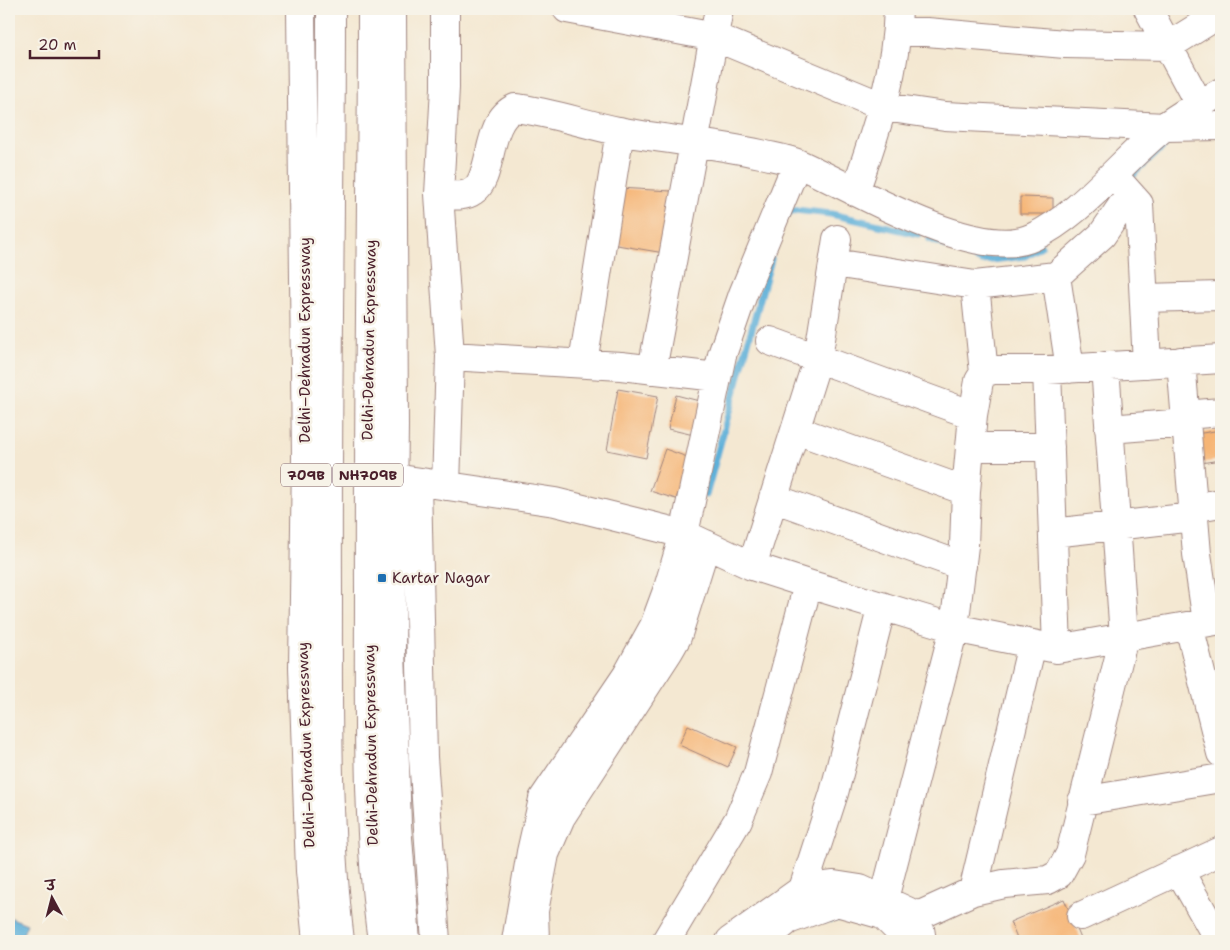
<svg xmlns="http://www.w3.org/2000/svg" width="1230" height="950" viewBox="0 0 1230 950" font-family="'Shantell Sans','Playpen Sans Deva',sans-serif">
  <rect width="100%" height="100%" fill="#f7f3e8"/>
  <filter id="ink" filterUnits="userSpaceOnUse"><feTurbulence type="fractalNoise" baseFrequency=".02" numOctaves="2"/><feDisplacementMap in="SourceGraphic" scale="10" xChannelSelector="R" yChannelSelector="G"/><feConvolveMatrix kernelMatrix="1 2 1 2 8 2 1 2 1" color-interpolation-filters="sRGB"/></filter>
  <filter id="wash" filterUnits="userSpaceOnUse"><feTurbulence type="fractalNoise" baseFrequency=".0096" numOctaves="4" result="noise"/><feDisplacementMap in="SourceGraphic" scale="20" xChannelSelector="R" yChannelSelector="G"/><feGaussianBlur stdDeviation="1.12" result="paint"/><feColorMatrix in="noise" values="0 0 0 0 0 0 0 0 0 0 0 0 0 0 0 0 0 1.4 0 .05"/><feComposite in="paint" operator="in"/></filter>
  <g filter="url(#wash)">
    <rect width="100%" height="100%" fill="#f4e8d2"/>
    <path fill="#5eb0d9" stroke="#546882" d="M9,917L27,924L20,941H9Z"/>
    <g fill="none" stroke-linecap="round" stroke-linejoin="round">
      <path stroke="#5eb0d9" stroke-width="7" d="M1127,181L1172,138
        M785,216L795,210L831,214L918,234
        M930,239L982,261L1025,256L1041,246
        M706,495L771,259
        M824,920L842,917L848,918"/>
    </g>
    <g id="blocks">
      <path fill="#f6b576" d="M618,188L671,191L664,253L611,244Z
        M1020,197L1053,198V214H1020Z
        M618,389L658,396L646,458L607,450Z
        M676,395L707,403L698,436L668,429Z
        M1221,430V460L1200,463L1196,434Z
        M665,449L690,458L676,499L650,491Z
        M688,725L737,747L728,767L679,745Z
        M1064,899L1082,941H1043L1042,938L1034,941H1018L1010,922Z"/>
    </g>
  </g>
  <g filter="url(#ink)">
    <use href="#blocks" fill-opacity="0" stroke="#9f847e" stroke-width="1"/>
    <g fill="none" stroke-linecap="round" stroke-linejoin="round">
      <g stroke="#9f847e" stroke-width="30">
        <path id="minor" d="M445,9V88L439,194L450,356L446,486
          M567,9L715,37L884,107L945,116L1165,127L1221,126
          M1148,9L1199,104
          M897,32H927L1065,44L1168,46L1221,13
          M1122,185L1139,204L1147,364
          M855,192C876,130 896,76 898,9
          M439,194C450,195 464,198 473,191C494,178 485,121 515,108C550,112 584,124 618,131C666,140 714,143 761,154C773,157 788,159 799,164C852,187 977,264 1033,237C1081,215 1122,160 1164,127C1182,113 1202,103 1221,92
          M834,263L975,285L1056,276L1102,235L1130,194
          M1056,276L1070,369
          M975,285L984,373
          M1144,298L1221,296
          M770,341L973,415
          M450,356L621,366L717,377
          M1181,361L1197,554L1207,622
          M583,363L620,131
          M652,370L719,9
          M1047,370L1057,649
          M1185,415L1221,412
          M1109,429L1185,423
          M796,430L966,491
          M970,447H1050
          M394,478L555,502L684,534L752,566L808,584L954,628L1057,649L1221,620
          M417,482L423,757L436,941
          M773,498L962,566
          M1192,508L1221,503
          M1053,533L1193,517
          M752,566L818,358L837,239
          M1189,626L1221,753
          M1082,801L1221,778
          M1179,870L1219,941
          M803,889L834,793L882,606
          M973,891L1032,644
          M884,899L954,628L964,546L966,491L973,415L979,381L984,373L993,370H1047L1221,359
          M918,916L973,891L1004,884L1048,880L1059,874L1070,854L1124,637L1105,366
          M1081,916L1221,851
          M516,941L531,852L543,799L627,675L654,626L668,588L684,534L722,355L743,294L797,163
          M535,941L534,911L545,854L561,817L669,651L677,637L706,544
          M666,941L738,820L758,773L808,584
          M730,941L803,889L834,885L860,889L918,916L922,941
          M762,941L788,920L837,902L883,915L905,937V941"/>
      </g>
      <g stroke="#9f847e" stroke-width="30">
        <path id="highway" d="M301,9L306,458L303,667L310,871L317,941
          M331,9C331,203 327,396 328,590C328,707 326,825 340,941
          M372,9C372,203 368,396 369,590C369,707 366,825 382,941
          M392,9L394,426L391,650L397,825L406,941"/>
      </g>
      <use href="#minor" stroke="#fff" stroke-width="28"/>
      <use href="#highway" stroke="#fff" stroke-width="28"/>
    </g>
  </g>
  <rect fill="#1f6fb2" stroke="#f7f3e8" stroke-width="2" x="377" y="573" width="10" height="10" rx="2.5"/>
  <g text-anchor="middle" stroke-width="5" stroke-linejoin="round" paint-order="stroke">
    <g fill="#f7f3e8" stroke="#7e5f64" stroke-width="1">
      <rect x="281" y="463.5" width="50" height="23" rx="4"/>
      <rect x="333" y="463.5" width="70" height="23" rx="4"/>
    </g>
    <g font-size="14" font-weight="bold" fill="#4a1f2b">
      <text x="306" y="480">709B</text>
      <text x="368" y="480">NH709B</text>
    </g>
    <g font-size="15" fill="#4a1f2b" stroke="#f7f3e8">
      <text transform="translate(305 340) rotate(-90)" y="5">Delhi–Dehradun Expressway</text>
      <text transform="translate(369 340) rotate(-89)" y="5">Delhi-Dehradun Expressway</text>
      <text transform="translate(306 745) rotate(-92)" y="5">Delhi–Dehradun Expressway</text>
      <text transform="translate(371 745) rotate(-91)" y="5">Delhi-Dehradun Expressway</text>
    </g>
    <g font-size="15" fill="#4a1f2b" stroke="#f7f3e8" text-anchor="start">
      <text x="392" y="583">Kartar Nagar</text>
    </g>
  </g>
  <rect width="1230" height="950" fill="none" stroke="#f7f3e8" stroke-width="30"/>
  <g transform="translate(52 898) rotate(353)" stroke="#f7f3e8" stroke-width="4" paint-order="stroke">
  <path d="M0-4L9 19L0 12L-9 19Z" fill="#4a1f2b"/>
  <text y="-8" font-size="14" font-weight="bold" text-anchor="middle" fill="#4a1f2b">उ</text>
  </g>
  <path d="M30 50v8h69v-8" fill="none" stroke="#4a1f2b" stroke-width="2.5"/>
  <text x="38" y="50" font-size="15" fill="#4a1f2b" stroke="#f7f3e8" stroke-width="4" paint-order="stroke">20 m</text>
</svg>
